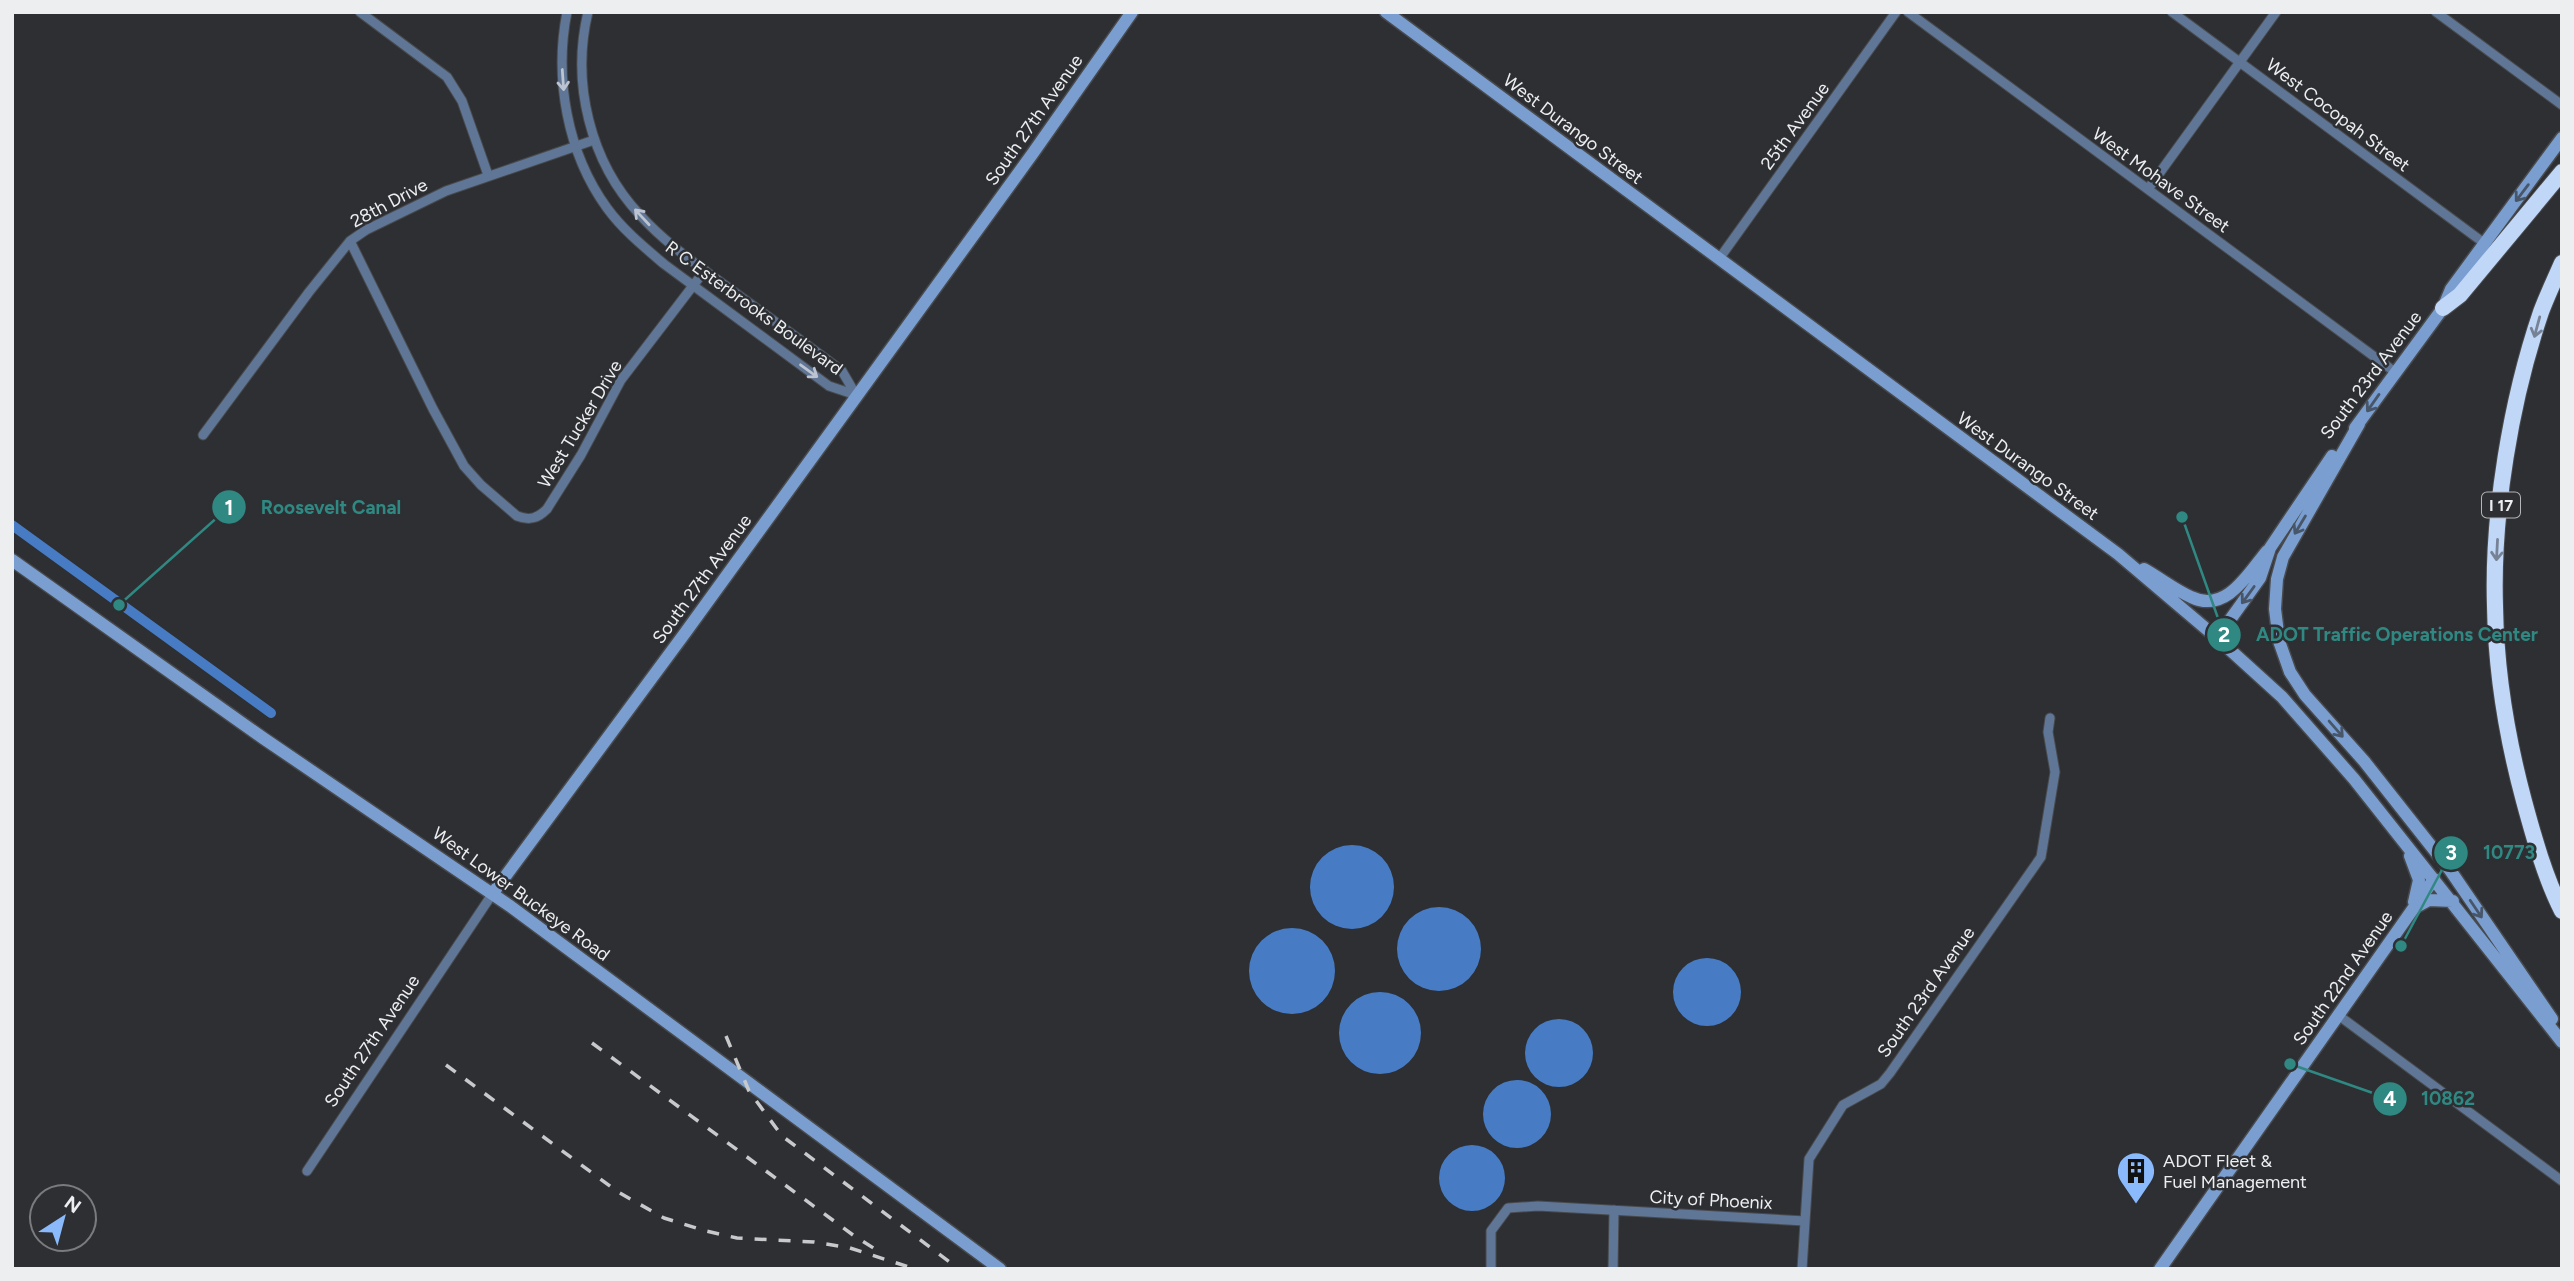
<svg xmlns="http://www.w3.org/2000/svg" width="2574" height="1281" viewBox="0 0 2574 1281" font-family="Figtree,sans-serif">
  <rect width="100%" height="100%" fill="#2d2f33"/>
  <path fill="#477cc4" d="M1310 887a42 42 0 1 1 84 0a42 42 0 1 1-84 0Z
    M1397 949a42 42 0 1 1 84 0a42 42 0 1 1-84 0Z
    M1249 971a43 43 0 1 1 86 0a43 43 0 1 1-86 0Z
    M1673 992a34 34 0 1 1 68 0a34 34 0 1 1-68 0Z
    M1339 1033a41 41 0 1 1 82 0a41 41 0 1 1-82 0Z
    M1525 1053a34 34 0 1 1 68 0a34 34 0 1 1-68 0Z
    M1483 1114a34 34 0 1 1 68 0a34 34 0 1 1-68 0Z
    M1439 1178a33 33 0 1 1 66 0a33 33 0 1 1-66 0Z"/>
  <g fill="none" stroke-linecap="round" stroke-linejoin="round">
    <path stroke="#477cc4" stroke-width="10" d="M12,525L271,713"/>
    <g stroke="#484a4d" stroke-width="11">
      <path id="street" d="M360,12L447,77L462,101L488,175
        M567,12C554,78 567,153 607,208C623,230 644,247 664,264L829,386L856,395
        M588,12C571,83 590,162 640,215C666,244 699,266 730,289C767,316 805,343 842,371L856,395
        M1908,12L2395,372
        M2172,12L2484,243
        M2436,12L2562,105
        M2148,189L2276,12
        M350,241L433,409L464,466L481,485L517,516C530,521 538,518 547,509L581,455L621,380L705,270
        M1719,259L1896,12
        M203,435L309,292L350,241L366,230L446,191L594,140
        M2338,1015L2562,1181
        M307,1171L493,893
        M1491,1269V1231L1508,1208L1538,1206L1805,1221
        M1613,1269L1614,1210
        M1802,1269L1809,1159L1843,1105L1881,1084L1890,1073L2041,857L2055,772L2048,732L2050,718"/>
    </g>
    <g stroke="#484a4d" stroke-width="15">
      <path id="secondary" d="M1386,12L2118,554L2217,638L2282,697L2354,779L2562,1042
        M2359,424L2283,557L2277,579L2275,609L2279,641L2290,672L2305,695L2364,761L2450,870L2552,1019
        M2355,428L2443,308L2451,289L2562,138
        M12,560L263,738L510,906L1000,1269
        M2144,569C2160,578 2175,590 2191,597C2226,614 2248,574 2267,551
        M2217,638L2260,578L2270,548L2332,456
        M2410,856L2419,880L2414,902
        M493,893L685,633L1033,153L1132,12
        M2416,907L2429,900L2453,901
        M2160,1269L2434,879"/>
    </g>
    <g stroke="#484a4d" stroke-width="18">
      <path id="highway" d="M2562,263C2555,279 2547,296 2541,312C2511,400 2492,513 2495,606C2496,672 2507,738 2524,801C2534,838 2545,877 2562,911
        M2443,308L2460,295L2562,172"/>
    </g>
    <use href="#street" stroke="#607696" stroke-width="9"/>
    <use href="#secondary" stroke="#7a9ed0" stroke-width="12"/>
    <use href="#highway" stroke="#c1d7f7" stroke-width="16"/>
    <path stroke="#c7c9cb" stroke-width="3.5" stroke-dasharray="12 12" stroke-linecap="butt" d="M726,1036L749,1091L782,1136L959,1269
      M592,1043L853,1235L875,1249
      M446,1065L618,1192L664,1218L706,1231L737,1238L814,1242L850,1248L915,1269"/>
  </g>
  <defs><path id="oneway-shaft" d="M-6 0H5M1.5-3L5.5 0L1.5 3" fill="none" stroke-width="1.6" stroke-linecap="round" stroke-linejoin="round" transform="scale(1.75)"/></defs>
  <g stroke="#bbc4d0">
    <use href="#oneway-shaft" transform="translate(563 80) rotate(86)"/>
    <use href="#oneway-shaft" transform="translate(642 217) rotate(-133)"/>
    <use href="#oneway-shaft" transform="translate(809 371) rotate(36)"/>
  </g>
  <g stroke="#48566a">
    <use href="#oneway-shaft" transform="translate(2522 193) rotate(127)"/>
    <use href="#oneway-shaft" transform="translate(2373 403) rotate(125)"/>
    <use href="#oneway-shaft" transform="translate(2300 525) rotate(121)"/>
    <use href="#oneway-shaft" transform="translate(2248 595) rotate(126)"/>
    <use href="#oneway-shaft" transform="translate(2336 729) rotate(49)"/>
    <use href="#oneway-shaft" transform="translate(2476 909) rotate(56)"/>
  </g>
  <g stroke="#778395">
    <use href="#oneway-shaft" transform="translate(2537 327) rotate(105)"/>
    <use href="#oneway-shaft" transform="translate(2497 550) rotate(93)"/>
  </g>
  <defs>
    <g id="building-pin" transform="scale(2.0125)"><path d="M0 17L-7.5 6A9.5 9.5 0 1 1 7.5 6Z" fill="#8abafc" stroke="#2d2f33"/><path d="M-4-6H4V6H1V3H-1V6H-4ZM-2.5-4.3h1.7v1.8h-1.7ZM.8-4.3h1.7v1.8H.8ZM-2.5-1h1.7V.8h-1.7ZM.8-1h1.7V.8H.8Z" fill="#111"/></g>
  </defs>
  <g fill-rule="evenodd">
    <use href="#building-pin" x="2136" y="1171"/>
  </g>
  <g text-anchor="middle" stroke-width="5" stroke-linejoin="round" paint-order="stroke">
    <rect fill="#2d2f33" stroke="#b3b5b7" stroke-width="2" x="2482" y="492.5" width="38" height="25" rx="5"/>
    <g font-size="16" font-weight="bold" fill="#eceef0">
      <text x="2501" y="511">I 17</text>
    </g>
    <g font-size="18" fill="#eceef0" stroke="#2d2f33">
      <text transform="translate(2338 115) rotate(37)" y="6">West Cocopah Street</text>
      <text transform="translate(1034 120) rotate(-55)" y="6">South 27th Avenue</text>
      <text transform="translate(1795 126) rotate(-54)" y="6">25th Avenue</text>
      <text transform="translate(1573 129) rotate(37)" y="6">West Durango Street</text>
      <text transform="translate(2161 180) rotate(36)" y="6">West Mohave Street</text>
      <text transform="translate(389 203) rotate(-28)" y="6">28th Drive</text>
      <text transform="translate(754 308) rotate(36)" y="6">R C Esterbrooks Boulevard</text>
      <text transform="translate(2371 375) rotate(-53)" y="6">South 23rd Avenue</text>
      <text transform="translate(580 424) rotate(-59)" y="6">West Tucker Drive</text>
      <text transform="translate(2028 466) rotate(36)" y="6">West Durango Street</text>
      <text transform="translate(702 579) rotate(-54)" y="6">South 27th Avenue</text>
      <text transform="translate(521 894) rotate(36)" y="6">West Lower Buckeye Road</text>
      <text transform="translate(2343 978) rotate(-55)" y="6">South 22nd Avenue</text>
      <text transform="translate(1926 992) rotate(-55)" y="6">South 23rd Avenue</text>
      <text transform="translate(372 1041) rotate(-56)" y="6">South 27th Avenue</text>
      <text transform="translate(1711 1200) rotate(3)" y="6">City of Phoenix</text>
    </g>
    <g font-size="18" fill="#eceef0" stroke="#2d2f33" text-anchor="start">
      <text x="2163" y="1167">ADOT Fleet &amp;<tspan x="2163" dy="21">Fuel Management</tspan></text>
    </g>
  </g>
  <path fill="none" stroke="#308882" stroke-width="2.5" d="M119 605L229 507M2182 517L2224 635M2401 946L2451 853M2290 1064L2390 1099"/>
  <g fill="#308882" stroke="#2d2f33" stroke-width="2.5">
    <circle cx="119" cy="605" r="7"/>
    <circle cx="2182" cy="517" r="7"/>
    <circle cx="2401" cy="946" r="7"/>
    <circle cx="2290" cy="1064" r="7"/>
    <circle cx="229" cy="507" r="18"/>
    <circle cx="2224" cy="635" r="18"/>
    <circle cx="2451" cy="853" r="18"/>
    <circle cx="2390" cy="1099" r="18"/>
  </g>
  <g font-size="21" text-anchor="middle" font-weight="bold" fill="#fff">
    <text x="229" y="515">1</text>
    <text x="2224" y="642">2</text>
    <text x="2451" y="860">3</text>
    <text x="2390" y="1106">4</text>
  </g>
  <g font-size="19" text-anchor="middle" font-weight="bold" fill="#308882" stroke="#2d2f33" stroke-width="5" stroke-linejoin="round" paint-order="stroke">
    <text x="331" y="514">Roosevelt Canal</text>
    <text x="2397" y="641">ADOT Traffic Operations Center</text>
    <text x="2509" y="859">10773</text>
    <text x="2448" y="1105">10862</text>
  </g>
  <rect width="2574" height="1281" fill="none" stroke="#eceef0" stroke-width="28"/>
  <g transform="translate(63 1218) rotate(36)"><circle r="33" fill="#2d2f33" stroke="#797b7f" stroke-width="2"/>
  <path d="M0-5L12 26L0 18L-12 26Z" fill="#8abafc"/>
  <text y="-10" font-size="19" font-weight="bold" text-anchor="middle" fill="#eceef0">N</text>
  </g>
</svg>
